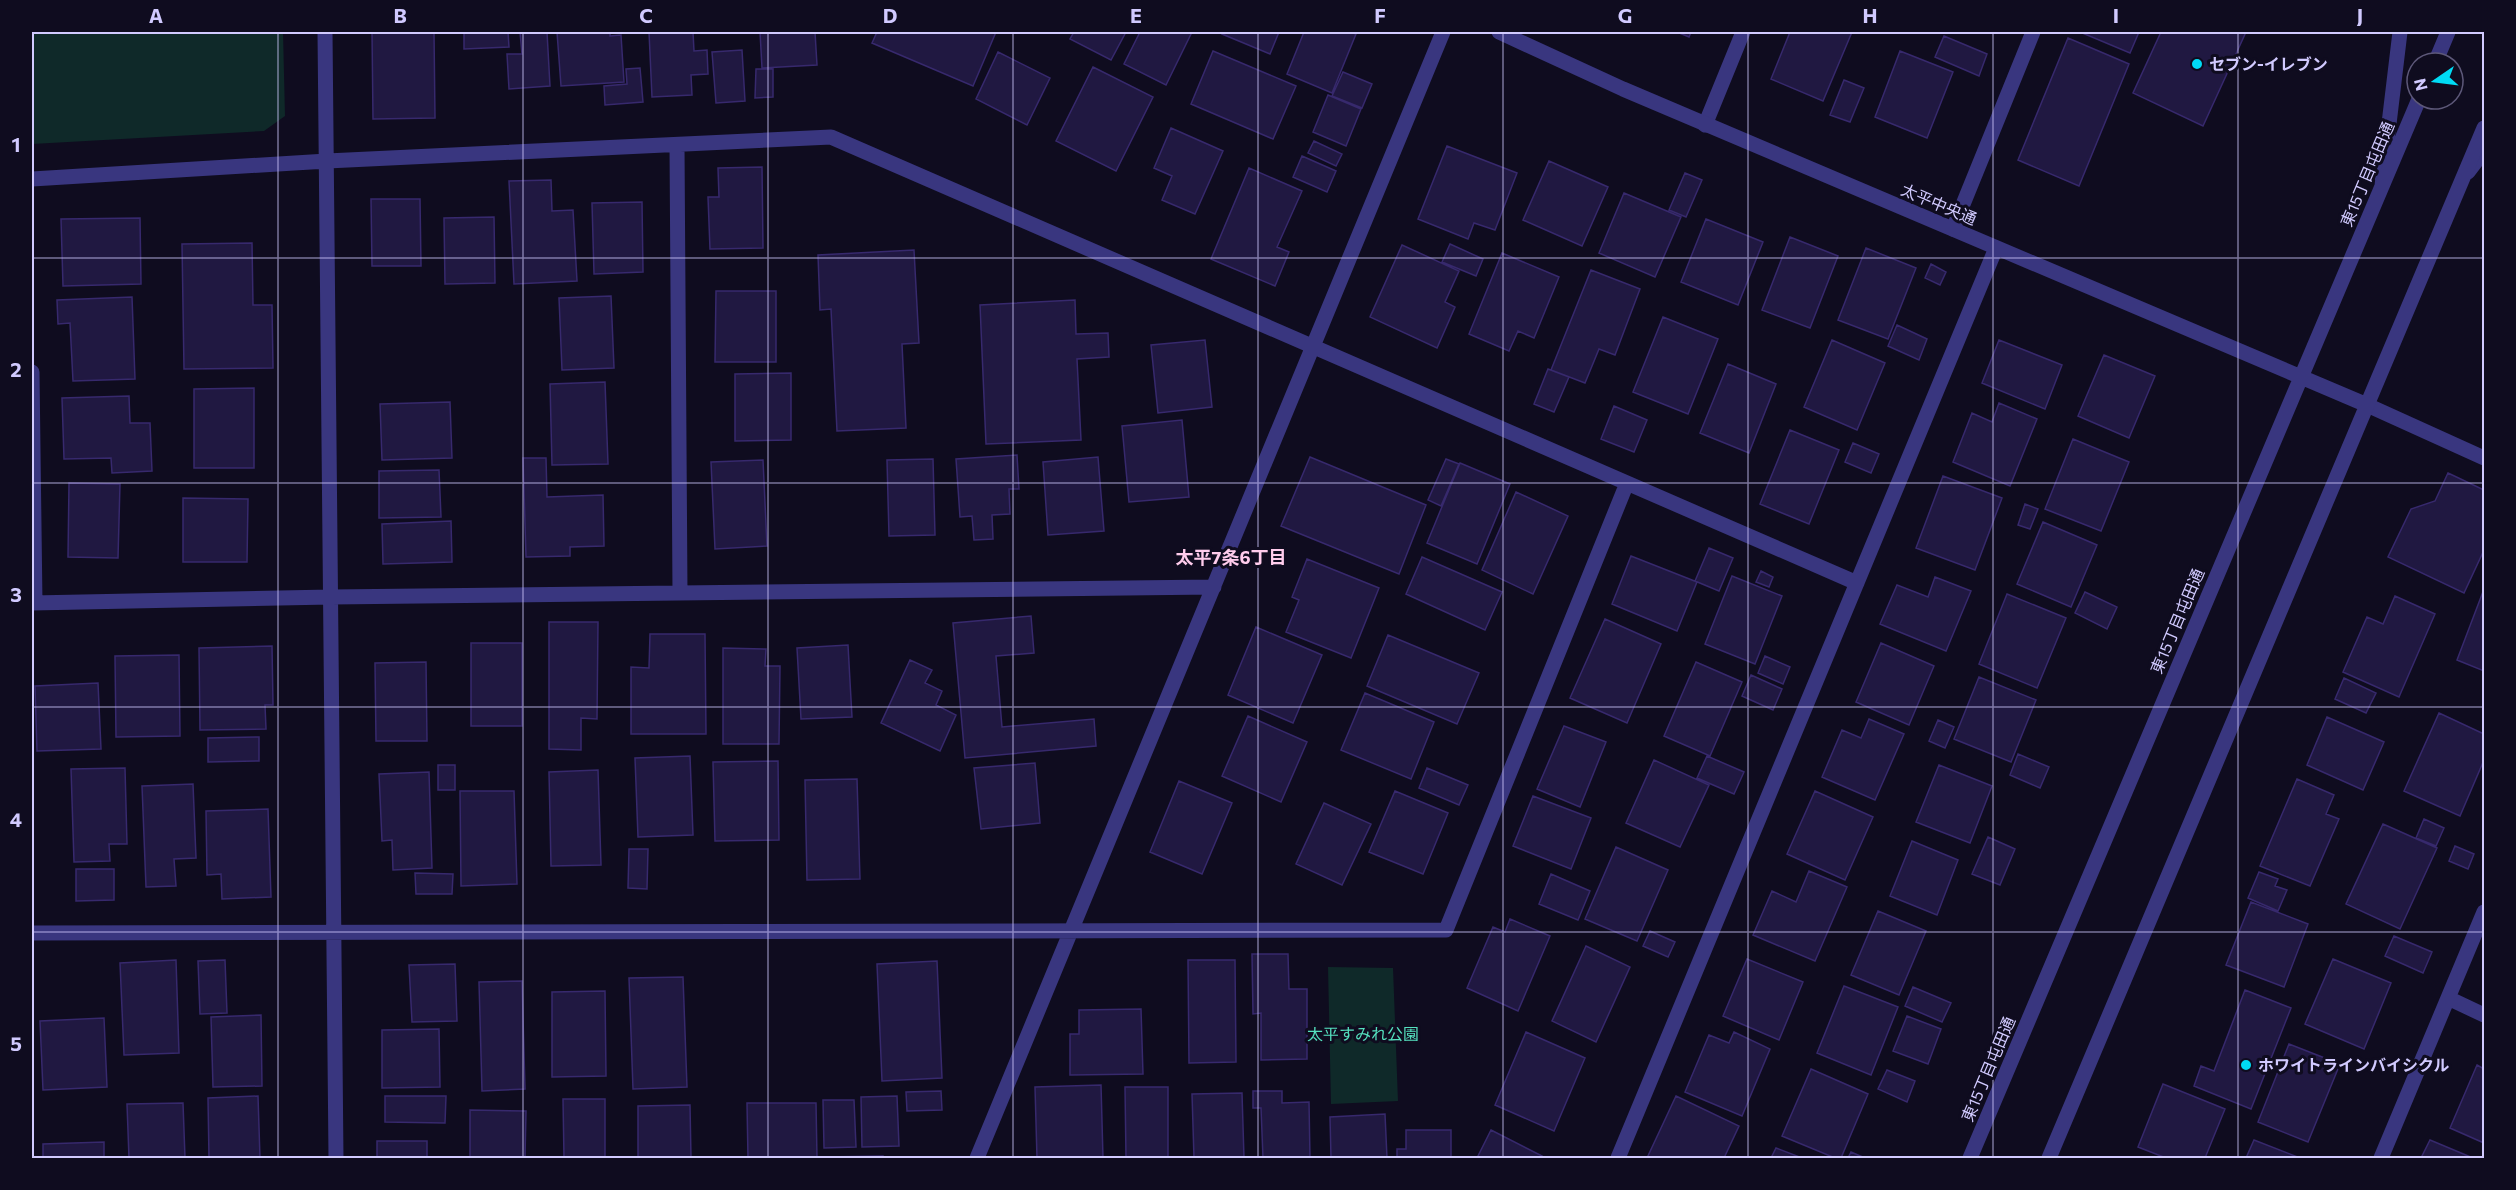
<svg xmlns="http://www.w3.org/2000/svg" width="2516" height="1190" viewBox="0 0 2516 1190" font-family="Commissioner,'Noto Sans JP',sans-serif">
  <rect width="100%" height="100%" fill="#0f0c1f"/>
  <path fill="#0f2929" d="M32,32H283L285,116L264,131L32,144Z
    M1328,967L1393,968L1398,1101L1331,1104Z"/>
  <path fill="#201841" stroke="#37296d" stroke-width="1.5" d="M372,32H434L435,118L373,119Z
    M464,32H508L509,47L464,49Z
    M520,32H547L550,86L509,89L507,54H522Z
    M557,32H610V36L621,35L624,82L561,86Z
    M649,32H693L694,51L707,50L708,74L691,75L692,95L652,97Z
    M760,32H815L817,65L762,68Z
    M877,32H996L973,86L872,43Z
    M1074,32H1126L1111,60L1070,39Z
    M1140,32H1192L1166,85L1124,64Z
    M1223,32H1279L1270,54L1222,34Z
    M1304,32H1350L1356,34L1332,93L1287,74Z
    M1677,32H1691L1689,37Z
    M1790,32H1852L1823,101L1771,79Z
    M2080,32H2139L2130,53Z
    M2161,32H2246L2203,126L2133,93Z
    M1944,36L1987,54L1979,76L1935,57Z
    M2068,38L2129,64L2079,186L2018,160Z
    M742,50L745,101L716,103L712,52Z
    M1213,51L1296,86L1273,139L1191,104Z
    M1900,51L1953,72L1927,138L1875,117Z
    M998,52L1050,78L1027,125L976,99Z
    M1093,67L1153,97L1116,171L1056,141Z
    M640,68L643,102L605,105L604,86L627,84L626,69Z
    M756,69H773V97L755,98Z
    M1343,72L1372,84L1362,108L1332,96Z
    M1844,80L1864,88L1850,122L1830,115Z
    M1328,95L1361,109L1346,146L1313,132Z
    M1171,128L1223,151L1195,214L1162,200L1172,176L1154,168Z
    M1314,141L1342,154L1336,166L1308,153Z
    M1447,146L1517,173L1495,230L1474,223L1468,239L1418,219Z
    M1302,156L1336,171L1327,192L1293,177Z
    M1549,161L1608,187L1582,246L1523,220Z
    M762,167L763,248L710,249L708,197H719L718,168Z
    M1249,168L1302,191L1277,247L1289,252L1275,286L1211,259Z
    M1685,173L1702,180L1686,217L1669,210Z
    M551,180L552,211L573,210L577,281L514,284L509,181Z
    M1624,193L1681,217L1655,277L1599,253Z
    M371,199H420L421,266H372Z
    M642,202L643,272L594,274L592,203Z
    M494,217L495,283L445,284L444,218Z
    M140,218L141,284L63,286L61,219Z
    M1706,219L1763,242L1738,305L1681,282Z
    M1790,237L1838,256L1810,328L1762,310Z
    M252,243L253,305H272L273,368L184,369L182,244Z
    M1450,244L1483,259L1476,276L1442,262Z
    M1402,245L1459,271L1445,302L1455,307L1437,348L1370,317Z
    M1866,248L1916,268L1888,339L1838,320Z
    M914,250L919,343L902,344L906,428L837,431L831,309L820,310L818,255Z
    M1502,253L1559,277L1534,338L1518,331L1509,351L1469,334Z
    M1931,264L1946,272L1940,285L1925,278Z
    M1591,270L1640,289L1615,355L1599,349L1585,383L1551,370Z
    M716,291H776V362H715Z
    M611,296L614,368L562,370L559,298Z
    M132,297L135,379L73,381L70,323L58,324L57,300Z
    M1075,300L1076,334L1108,333L1109,357L1077,359L1081,440L986,444L980,305Z
    M1663,317L1718,339L1688,414L1633,392Z
    M1897,325L1927,339L1919,360L1888,346Z
    M1205,340L1212,407L1158,413L1151,345Z
    M1832,340L1885,363L1857,430L1804,407Z
    M1999,340L2062,365L2045,409L1982,383Z
    M2104,355L2155,376L2129,438L2078,416Z
    M1728,364L1776,384L1749,453L1700,433Z
    M1548,369L1569,377L1554,412L1534,404Z
    M791,373V440L735,441V374Z
    M605,382L608,464L552,465L550,384Z
    M254,388V468H194V389Z
    M129,396L130,423H150L152,471L112,473L111,458L64,459L62,398Z
    M450,402L452,458L382,460L380,404Z
    M1999,403L2037,419L2010,486L1953,462L1972,413L1992,422Z
    M1614,406L1647,420L1634,452L1601,439Z
    M1182,420L1189,497L1129,502L1122,426Z
    M1790,430L1839,450L1809,524L1760,504Z
    M2073,439L2129,462L2101,531L2045,509Z
    M1853,443L1879,454L1871,473L1845,462Z
    M1017,455L1019,489H1009L1010,514L992,515L993,539L974,540L972,516L960,517L956,459Z
    M1098,457L1104,531L1048,535L1043,462Z
    M1310,457L1426,505L1399,574L1281,526Z
    M523,458H546L547,497L603,495L604,546L570,547V556L526,557Z
    M933,459L935,535L889,536L887,460Z
    M1446,459L1459,464L1441,506L1428,500Z
    M763,460L767,546L715,549L711,462Z
    M1460,463L1510,484L1477,564L1427,543Z
    M439,470L441,517L379,518V471Z
    M2448,473L2484,490V550L2464,593L2388,557L2411,509L2435,501Z
    M1943,476L2002,498L1975,570L1916,548Z
    M69,483L120,484L118,558L68,557Z
    M1516,492L1568,516L1533,594L1482,570Z
    M183,498L248,499L247,562H183Z
    M2025,504L2038,509L2030,529L2018,525Z
    M451,521L452,562L383,564L382,524Z
    M2043,522L2097,545L2071,607L2017,584Z
    M1709,548L1733,558L1719,591L1695,581Z
    M1631,556L1697,582L1677,631L1612,604Z
    M1422,557L1502,592L1485,630L1406,594Z
    M1307,559L1379,588L1351,658L1286,632L1299,600L1292,597Z
    M1761,571L1773,577L1769,587L1756,582Z
    M1732,576L1782,596L1755,664L1705,644Z
    M1935,577L1971,591L1946,651L1880,624L1897,585L1928,597Z
    M2484,589V671L2457,660Z
    M2085,592L2117,607L2107,629L2075,613Z
    M2007,594L2066,618L2037,688L1979,664Z
    M2395,596L2435,614L2399,697L2343,672L2367,617L2383,624Z
    M1031,616L1034,653L996,656L1002,727L1094,719L1096,746L965,758L953,623Z
    M1605,619L1661,644L1627,723L1570,698Z
    M549,622H598L597,719L581,718V750L549,749Z
    M1256,627L1322,655L1293,723L1228,695Z
    M650,634H705L706,734H631V667L649,668Z
    M1388,635L1479,673L1457,724L1367,686Z
    M471,643H522V726H471Z
    M1881,643L1934,666L1909,725L1856,702Z
    M848,645L852,717L801,719L797,648Z
    M272,646L273,705H265L266,729L200,730L199,648Z
    M723,648L766,649L765,666H780L779,744H723Z
    M179,655L180,736L116,737L115,656Z
    M1765,656L1790,667L1783,684L1758,673Z
    M910,660L932,670L925,683L942,691L936,705L956,715L940,751L881,723Z
    M426,662L427,741H376L375,663Z
    M1696,662L1742,682L1710,756L1664,736Z
    M1751,675L1782,689L1773,710L1742,696Z
    M1979,677L2036,700L2011,762L1954,739Z
    M2344,678L2376,693L2366,713L2335,699Z
    M98,683L101,749L37,751L35,686Z
    M1365,693L1434,722L1411,779L1341,750Z
    M2439,713L2484,734V760L2460,816L2404,791Z
    M1248,716L1307,742L1281,802L1222,776Z
    M2327,717L2384,742L2363,790L2307,765Z
    M1869,719L1904,734L1875,800L1822,777L1842,730L1861,738Z
    M1938,720L1954,727L1945,748L1929,741Z
    M1564,726L1606,742L1580,807L1537,789Z
    M259,737V761L208,762V738Z
    M2018,754L2049,767L2040,788L2010,775Z
    M690,756L693,835L638,837L635,758Z
    M1707,756L1744,772L1734,794L1697,778Z
    M1654,760L1709,785L1680,847L1626,823Z
    M778,761L779,840L715,841L713,762Z
    M1035,763L1040,823L981,829L974,768Z
    M438,765H455V790H438Z
    M1939,765L1992,786L1970,843L1916,822Z
    M125,768L127,844H109L110,861L74,862L71,769Z
    M1427,768L1468,785L1459,805L1419,788Z
    M598,770L601,865L551,866L549,772Z
    M429,772L432,868L393,870L392,840L382,841L379,774Z
    M857,779L860,879L807,880L805,780Z
    M2297,779L2334,795L2326,814L2339,819L2310,886L2260,866Z
    M1179,781L1232,803L1202,874L1150,852Z
    M193,784L196,858L174,859L176,886L146,887L142,786Z
    M460,791H514L517,884L461,886Z
    M1395,791L1448,813L1423,874L1369,852Z
    M1815,791L1873,817L1845,880L1787,854Z
    M1533,796L1591,818L1571,869L1513,846Z
    M1324,803L1371,824L1342,885L1296,864Z
    M268,809L271,897L222,899L221,874L207,875L206,811Z
    M2424,819L2444,828L2436,846L2416,838Z
    M2383,824L2437,848L2400,929L2346,904Z
    M1988,837L2015,849L2000,885L1972,874Z
    M1912,841L1958,860L1937,915L1890,896Z
    M2455,846L2474,854L2468,869L2449,861Z
    M1616,847L1668,870L1637,941L1585,919Z
    M629,849H648L647,889L628,888Z
    M76,869H114V900L76,901Z
    M1809,871L1847,887L1815,961L1753,935L1772,891L1796,902Z
    M2259,872L2278,879L2275,886L2287,890L2278,911L2248,898Z
    M415,873L453,874L452,894H416Z
    M1551,874L1590,891L1578,920L1539,904Z
    M2251,902L2308,924L2284,987L2226,965Z
    M1878,911L1926,931L1899,995L1851,975Z
    M1510,919L1550,936L1518,1011L1467,988L1493,927L1505,932Z
    M1650,931L1675,942L1668,957L1643,946Z
    M2394,936L2432,952L2423,973L2385,956Z
    M1586,946L1630,967L1596,1042L1552,1021Z
    M1252,954H1288L1289,989H1307V1059L1261,1060V1013L1253,1014Z
    M1747,959L1803,982L1779,1040L1723,1016Z
    M2333,959L2391,983L2364,1049L2305,1024Z
    M176,960L179,1053L124,1055L120,963Z
    M225,960L227,1013L200,1014L198,961Z
    M1188,960H1235L1236,1062L1189,1063Z
    M937,961L942,1078L882,1081L877,964Z
    M455,964L457,1021L412,1022L409,965Z
    M683,977L687,1087L633,1089L629,978Z
    M522,981L525,1089L482,1091L479,982Z
    M1844,986L1898,1007L1871,1075L1817,1053Z
    M1913,987L1951,1003L1942,1022L1905,1006Z
    M2245,990L2291,1008L2251,1109L2194,1086L2201,1066L2214,1071Z
    M605,991L606,1076L552,1077V992Z
    M1141,1009L1143,1074L1070,1075V1034H1079V1010Z
    M261,1015L262,1086L213,1087L211,1017Z
    M1907,1016L1941,1029L1928,1064L1893,1051Z
    M104,1018L107,1087L43,1090L40,1021Z
    M439,1029L440,1087L382,1088V1030Z
    M1526,1032L1585,1058L1554,1131L1495,1105Z
    M1734,1032L1770,1049L1742,1116L1685,1092L1709,1035L1729,1043Z
    M2289,1044L2340,1064L2308,1142L2258,1122Z
    M2477,1065L2484,1069V1143L2450,1128Z
    M1811,1069L1868,1094L1841,1158H1835L1782,1136Z
    M1887,1070L1915,1081L1907,1102L1878,1089Z
    M2163,1084L2225,1109L2205,1158H2166L2138,1147Z
    M1101,1085L1103,1158H1037L1035,1087Z
    M1125,1087H1168V1158H1126Z
    M941,1091L942,1110L907,1111L906,1092Z
    M1253,1091H1282V1103L1309,1102L1310,1158H1263L1261,1108H1253Z
    M1242,1093L1244,1158H1194L1192,1094Z
    M258,1096L260,1158H209L208,1098Z
    M385,1096H446L445,1123L385,1122Z
    M897,1096L899,1146L862,1147L861,1097Z
    M1676,1096L1739,1126L1724,1158H1647Z
    M563,1099H605V1158H564Z
    M823,1100H854L856,1147L824,1148Z
    M183,1103L185,1158H129L127,1104Z
    M747,1103H816L817,1158H748Z
    M690,1105L691,1158H638V1106Z
    M470,1110L526,1111L525,1158H470Z
    M1385,1114L1387,1158H1331L1330,1117Z
    M1406,1130H1451V1158H1397V1149H1406Z
    M1491,1130L1542,1156L1540,1158H1477Z
    M2254,1140L2300,1158H2246Z
    M2430,1140L2473,1158H2421Z
    M377,1141H427V1158H377Z
    M104,1142V1158H43V1144Z
    M1776,1148L1802,1158H1771Z
    M1851,1152L1865,1158H1848Z
    M883,1156V1158H824V1157Z"/>
  <g fill="none" stroke-linecap="round" stroke-linejoin="round">
    <path stroke="#39367f" stroke-width="15" d="M325,32L336,1158
      M1705,125L1743,32
      M677,145L680,593
      M2468,172L2484,151
      M32,179L327,161L831,137L1857,583
      M2382,182L2400,32
      M1953,229L2033,32
      M32,372L35,603
      M2367,405L2484,458
      M32,603L331,597L1214,587
      M32,933C503,929 975,934 1446,930L1627,483
      M2448,998L2484,1015
      M977,1158L1443,32
      M1618,1158L1996,248
      M2381,1158L2484,912"/>
    <path stroke="#39367f" stroke-width="15" d="M1499,32L1623,89L2367,405
      M2435,63L2448,32
      M1970,1158L2419,99
      M2049,1158L2484,128"/>
  </g>
  <path fill="none" stroke="#d1caff" stroke-width="1.5" stroke-opacity="0.55" d="M278,32V1158M523,32V1158M768,32V1158M1013,32V1158M1258,32V1158M1503,32V1158M1748,32V1158M1993,32V1158M2238,32V1158M32,258H2484M32,483H2484M32,707H2484M32,932H2484"/>
  <g fill="#00dbf5" stroke="#0f0c1f" stroke-width="2">
    <circle cx="2197" cy="64" r="6"/>
    <circle cx="2246" cy="1065" r="6"/>
  </g>
  <g text-anchor="middle" stroke-width="6" stroke-linejoin="round" paint-order="stroke">
    <g font-size="16" font-weight="bold" fill="#d1caff" stroke="#0f0c1f" text-anchor="start">
      <text x="2209" y="70">セブン-イレブン</text>
      <text x="2258" y="1071">ホワイトラインバイシクル</text>
    </g>
    <g font-size="16" fill="#d1caff" stroke="#0f0c1f">
      <text transform="translate(2367 174) rotate(-67)" y="6">東15丁目屯田通</text>
      <text transform="translate(1939 204) rotate(23)" y="6">太平中央通</text>
      <text transform="translate(2177 621) rotate(-67)" y="6">東15丁目屯田通</text>
      <text transform="translate(1988 1069) rotate(-67)" y="6">東15丁目屯田通</text>
    </g>
    <g font-size="16" fill="#55e1bf" stroke="#0f0c1f">
      <text x="1363" y="1040">太平すみれ公園</text>
    </g>
    <g font-size="18" font-weight="bold" fill="#ffccec" stroke="#0f0c1f">
      <text x="1231" y="564">太平7条6丁目</text>
    </g>
  </g>
  <rect width="2516" height="1190" fill="none" stroke="#0f0c1f" stroke-width="66"/>
  <g transform="translate(2435 81) rotate(256)"><circle r="28" fill="#0f0c1f" stroke="#5d5879" stroke-width="1.5"/>
  <path d="M0-4.5L10 22L0 15L-10 22Z" fill="#00dbf5"/>
  <text y="-9" font-size="16" font-weight="bold" text-anchor="middle" fill="#d1caff">N</text>
  </g>
  <rect x="33" y="33" width="2450" height="1124" fill="none" stroke="#d1caff" stroke-width="2"/>
  <g font-size="20" text-anchor="middle" font-weight="bold" fill="#d1caff">
    <text x="156" y="23">A</text>
    <text x="400" y="23">B</text>
    <text x="646" y="23">C</text>
    <text x="890" y="23">D</text>
    <text x="1136" y="23">E</text>
    <text x="1380" y="23">F</text>
    <text x="1625" y="23">G</text>
    <text x="1870" y="23">H</text>
    <text x="2116" y="23">I</text>
    <text x="2360" y="23">J</text>
    <text x="16" y="152">1</text>
    <text x="16" y="377">2</text>
    <text x="16" y="602">3</text>
    <text x="16" y="827">4</text>
    <text x="16" y="1051">5</text>
  </g>
</svg>
